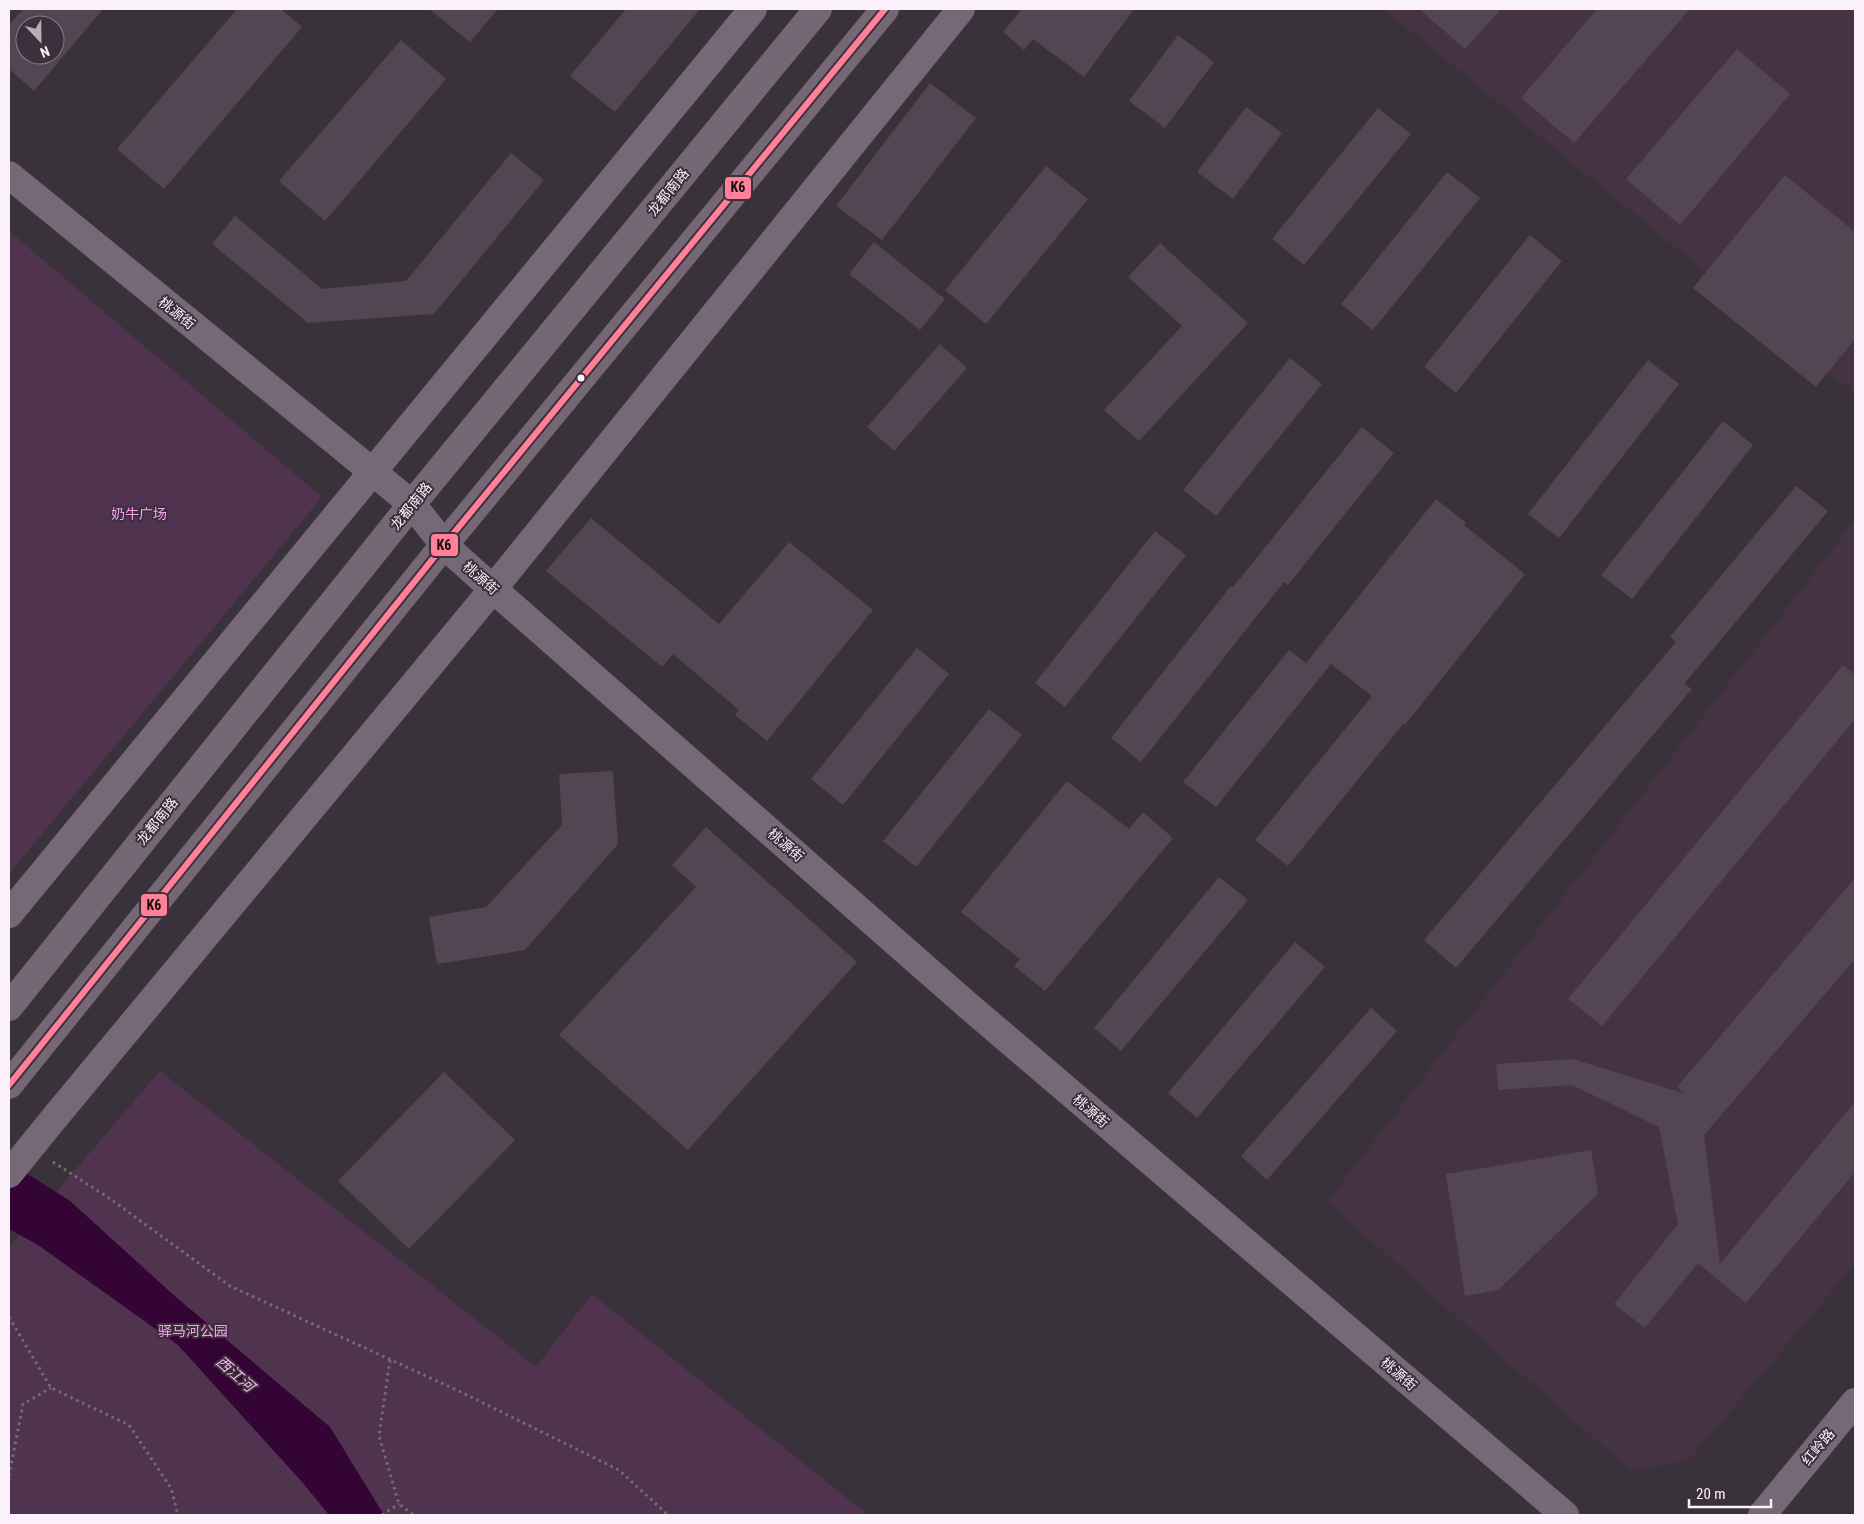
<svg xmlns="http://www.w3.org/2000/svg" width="1864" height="1524" viewBox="0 0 1864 1524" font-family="'Roboto Condensed','Noto Sans SC',sans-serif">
  <rect width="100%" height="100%" fill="#3a323a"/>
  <path fill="#453344" d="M1384,9H1855V395V394Z
    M1855,520V1264L1688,1461L1630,1470L1327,1202Z"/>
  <path fill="#50334e" d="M9,231L322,497L9,874Z
    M160,1071L536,1367L592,1294L868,1515H9V1247Z"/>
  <path fill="#340434" d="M9,1162L70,1201L177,1298L330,1427L384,1515H329L302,1482L178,1345L38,1245L9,1229Z"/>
  <path fill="#534552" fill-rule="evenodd" d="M23,9H103L34,91L9,69V25ZM25,25H55V55H25Z
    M237,9H281L302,27L164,189L117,149Z
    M429,9H498L470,42Z
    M626,9H700L615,112L570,76Z
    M1022,9H1134L1084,77L1033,39L1024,50L1003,32Z
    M1419,9H1501L1465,49Z
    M1597,9H1690L1574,143L1521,98Z
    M1178,35L1214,62L1165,128L1129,101Z
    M401,40L446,79L325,221L279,181Z
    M1737,49L1790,94L1680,225L1626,179Z
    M930,83L976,118L882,240L836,206Z
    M1246,107L1282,133L1233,199L1197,172Z
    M1378,108L1411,134L1304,265L1272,239Z
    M511,153L544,180L434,314L308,323L212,244L235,216L322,289L406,281Z
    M1046,166L1088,199L986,324L945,290Z
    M1447,172L1480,198L1373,330L1341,304Z
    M1785,175L1855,232V339L1816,387L1693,288Z
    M1530,235L1562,261L1456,393L1424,367Z
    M874,242L945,299L920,330L849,274Z
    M1160,243L1248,323L1139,441L1104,410L1182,326L1128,277Z
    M940,344L967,368L894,451L867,427Z
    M1290,358L1322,384L1216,516L1183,490Z
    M1648,360L1679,384L1559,538L1528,514Z
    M1723,421L1753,445L1632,599L1601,575Z
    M1362,427L1394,453L1288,585L1284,582L1141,762L1111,738L1231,586L1233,587Z
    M1796,486L1828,511L1684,684L1692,689L1456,968L1424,940L1676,642L1670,637Z
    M1436,499L1466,523L1464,525L1525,574L1405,725L1403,724L1288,866L1255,840L1372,696L1331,664L1216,807L1183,782L1289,650L1306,663Z
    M591,518L719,624L789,542L873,610L767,741L735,715L739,710L673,654L662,667L546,571Z
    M1155,531L1186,555L1065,707L1035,683Z
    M917,648L949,674L843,805L811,779Z
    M1843,665L1855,675V719L1602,1026L1568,999Z
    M989,709L1022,735L916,867L883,841Z
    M613,771L618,844L525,950L437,964L429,917L486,907L562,825L559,774Z
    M1067,781L1129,829L1143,812L1173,838L1045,991L1014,966L1020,959L961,912Z
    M706,827L857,962L688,1150L559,1035L696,887L672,865Z
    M1219,877L1248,900L1121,1051L1094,1028Z
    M1855,878V959L1704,1135L1720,1264L1855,1102V1172L1746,1303L1698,1263L1645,1328L1614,1304L1678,1224L1659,1127L1572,1085L1498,1090L1496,1064L1573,1059L1686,1094L1677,1087Z
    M1295,942L1325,967L1197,1118L1168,1093Z
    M1371,1008L1397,1031L1267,1180L1241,1156Z
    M444,1072L515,1140L409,1249L338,1181Z
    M1591,1150L1598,1194L1498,1290L1465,1296L1446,1174Z"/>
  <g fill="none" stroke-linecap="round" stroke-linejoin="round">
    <path stroke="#766c76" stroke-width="3" stroke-dasharray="2.5 4" stroke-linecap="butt" d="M53,1162L109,1198L230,1286L463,1393L619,1470L668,1515
      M9,1317L51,1388L129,1425L171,1488L178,1515
      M390,1360L379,1436L399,1504L414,1515
      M9,1476L23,1404L51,1388
      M382,1515L399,1504"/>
    <path stroke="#766876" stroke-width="28" d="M9,175L412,504L444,545L493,589L965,1003L1565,1515
      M9,914L753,9
      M56,1116L493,589L961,9
      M1762,1515L1855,1402"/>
    <path stroke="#756774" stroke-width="28" d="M9,1007L412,504L818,9
      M9,1085L444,545L885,9"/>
    <path stroke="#766876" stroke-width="28" d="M9,1174L56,1116"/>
    <g stroke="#3e2f3d" stroke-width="10">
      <path id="bus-1" d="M9,1085L444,545L885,9"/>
    </g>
    <use href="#bus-1" stroke="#ff8098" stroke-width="6"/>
  </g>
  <circle fill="#fbf1fa" stroke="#3e2f3d" stroke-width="2" cx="581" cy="378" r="4.5"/>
  <g text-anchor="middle" stroke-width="4" stroke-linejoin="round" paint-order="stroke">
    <g font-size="14" fill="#fbf1fa" stroke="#3e2f3d">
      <text transform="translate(668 192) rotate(-51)" y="5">龙都南路</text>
      <text transform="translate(177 313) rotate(39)" y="5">桃源街</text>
      <text transform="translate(411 506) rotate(-51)" y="5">龙都南路</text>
      <text transform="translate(481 578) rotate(41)" y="5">桃源街</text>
      <text transform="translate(157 821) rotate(-51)" y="5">龙都南路</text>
      <text transform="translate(786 845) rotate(41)" y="5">桃源街</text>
      <text transform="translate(1091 1111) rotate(41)" y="5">桃源街</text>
      <text transform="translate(1399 1374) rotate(41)" y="5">桃源街</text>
      <text transform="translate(1818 1447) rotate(-50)" y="5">红岭路</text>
    </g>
    <g font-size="14" fill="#f5a5f0" stroke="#3e2f3d">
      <text x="139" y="519">奶牛广场</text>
      <text x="193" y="1336">驿马河公园</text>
    </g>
    <g font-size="15" font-style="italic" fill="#fbbbf7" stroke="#3e2f3d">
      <text transform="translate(235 1374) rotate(41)" y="5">西江河</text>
    </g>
  </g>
  <g stroke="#3e2f3d" stroke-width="2">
    <rect x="724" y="176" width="28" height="24" rx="5" fill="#ff8098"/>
    <rect x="430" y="533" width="29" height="24" rx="5" fill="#ff8098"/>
    <rect x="140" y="893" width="28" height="24" rx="5" fill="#ff8098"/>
  </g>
  <g font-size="14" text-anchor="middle" font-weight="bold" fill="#111">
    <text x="738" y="192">K6</text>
    <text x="444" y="550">K6</text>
    <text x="154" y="910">K6</text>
  </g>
  <rect width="1864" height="1524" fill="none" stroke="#fbf1fa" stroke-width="20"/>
  <g transform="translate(40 40) rotate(158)"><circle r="24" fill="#3e2f3d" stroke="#8a7d89"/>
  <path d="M0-4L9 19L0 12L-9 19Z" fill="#b7aeb7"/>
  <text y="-8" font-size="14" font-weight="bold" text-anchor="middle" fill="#fbf1fa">N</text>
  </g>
  <path d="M1689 1499v8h82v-8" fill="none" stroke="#fbf1fa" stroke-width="2.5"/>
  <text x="1696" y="1499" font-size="15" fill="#fbf1fa" stroke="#3e2f3d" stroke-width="4" paint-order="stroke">20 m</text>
</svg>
